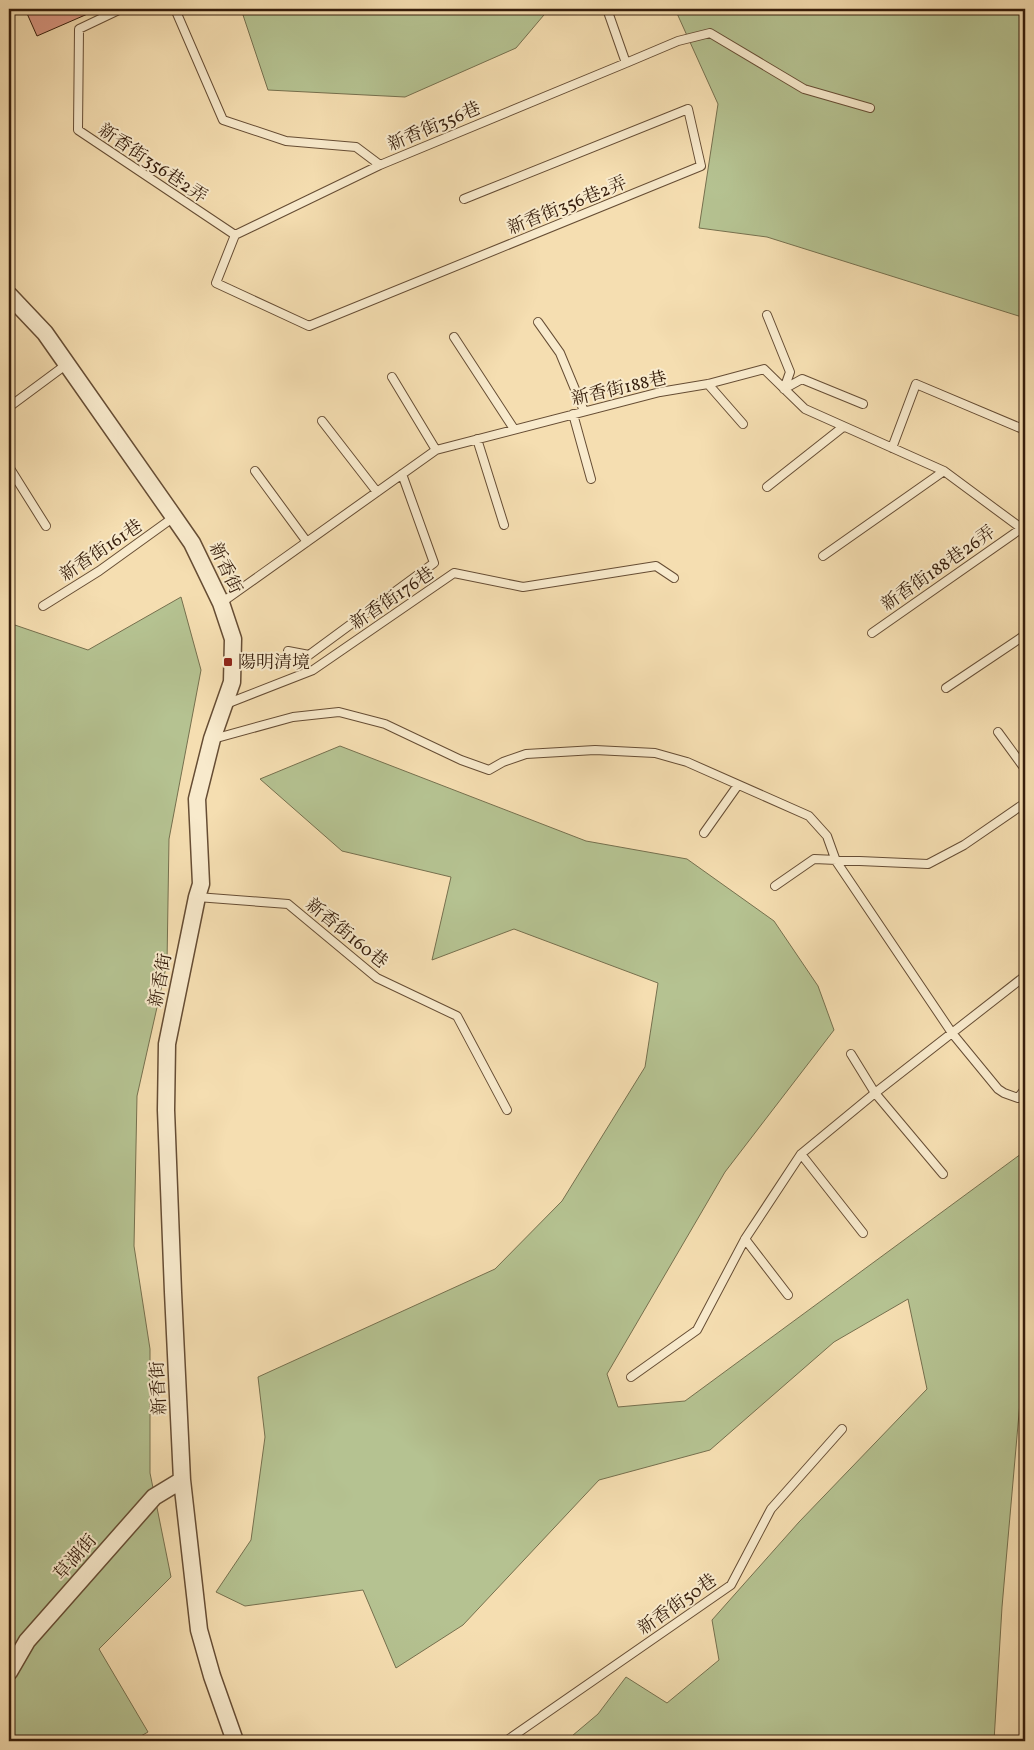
<svg xmlns="http://www.w3.org/2000/svg" width="1034" height="1750" viewBox="0 0 1034 1750" font-family="Vollkorn,'Noto Serif TC',serif">
  <rect width="100%" height="100%" fill="#f5deb1"/>
  <filter id="stains"><feTurbulence type="fractalNoise" baseFrequency=".004" numOctaves="4"/><feColorMatrix values="0 0 0 0 .2 0 0 0 0 .09 0 0 0 0 .02 0 0 0 .5 -.17"/></filter>
  <radialGradient id="worn" r=".72"><stop offset=".6" stop-color="#630" stop-opacity="0"/><stop offset="1" stop-color="#630" stop-opacity=".3"/></radialGradient>
  <path fill="#b5c291" stroke="#76704e" d="M241,9H549L516,48L405,97L268,90Z
    M675,9H1025V318L767,237L699,228L718,104Z
    M181,597L201,670L169,839L167,963L137,1096L134,1246L150,1349V1473L171,1577L99,1649L148,1732L132,1741H9V623L88,650Z
    M340,746L586,841L687,859L774,921L818,986L834,1030L725,1172L607,1374L618,1407L685,1401L1025,1151V1345L1002,1607L994,1741H566L598,1714L626,1677L667,1703L719,1660L712,1620L799,1522L927,1389L908,1299L834,1342L710,1450L599,1480L463,1625L396,1668L363,1590L245,1606L216,1592L251,1540L265,1437L258,1377L495,1269L562,1201L645,1067L658,983L514,929L432,960L451,877L342,851L260,779Z"/>
  <path fill="#db9883" stroke="#361d0b" d="M25,9H99L37,36Z"/>
  <g fill="none" stroke-linecap="round" stroke-linejoin="round">
    <g stroke="#664d34" stroke-width="10">
      <path id="service" d="M121,9L79,29L78,130L235,235
        M175,9L223,120L286,141L356,147L380,165L626,63L607,9
        M626,63L678,41L710,33L804,89L870,108
        M380,165L235,235L216,283L309,326L701,166L688,109L464,199
        M767,315L790,372L784,389
        M538,322L560,353L584,411
        M454,337L514,429
        M392,377L436,450
        M708,384L743,424
        M784,389L802,379L863,404
        M9,407L67,364
        M573,414L591,479
        M322,421L377,492
        M477,439L504,525
        M892,448L916,384L1025,430
        M9,467L46,526
        M255,471L307,542
        M767,487L843,427
        M823,556L944,471
        M221,603L436,450L660,392L708,384L764,369L805,409L944,471L1025,531
        M43,606L99,571L174,517
        M872,633L1022,528
        M288,651L309,655L434,563L402,474
        M946,688L1025,635
        M226,704L313,670L454,573L523,587L656,566L674,578
        M998,732L1025,769
        M213,739L293,717L339,712L385,724L461,760L489,770L503,762L526,754L595,750L655,753L687,762L809,816L827,836L836,861L952,1033L998,1089L1004,1093L1018,1098L1025,1089
        M704,833L738,785
        M775,886L814,859L928,864L964,845L1025,803
        M197,897L288,904L377,978L457,1016L507,1110
        M851,1054L875,1093L943,1174
        M801,1154L863,1233
        M745,1239L788,1295
        M631,1377L697,1330L745,1239L801,1154L875,1093L1025,976
        M506,1741L731,1585L771,1509L842,1429"/>
    </g>
    <g stroke="#664d34" stroke-width="19">
      <path id="minor" d="M9,295L45,333L174,517L192,543L221,603L233,639L232,682L212,739L197,799L201,884L197,897L167,1044L166,1110L173,1292L182,1480L199,1630L212,1676L235,1741
        M9,1672L27,1641L154,1497L182,1480"/>
    </g>
    <use href="#service" stroke="#f8eacc" stroke-width="8"/>
    <use href="#minor" stroke="#f8eacc" stroke-width="16"/>
  </g>
  <rect fill="#8f2418" stroke="#f8eacc" stroke-width="2" x="223" y="657" width="10" height="10" rx="2.5"/>
  <g text-anchor="middle" stroke-width="4" stroke-linejoin="round" paint-order="stroke">
    <g font-size="18" fill="#361d0b" stroke="#f8eacc">
      <text transform="translate(434 126) rotate(-23)" y="6">新香街356巷</text>
      <text transform="translate(153 163) rotate(34)" y="6">新香街356巷2弄</text>
      <text transform="translate(567 205) rotate(-22)" y="6">新香街356巷2弄</text>
      <text transform="translate(619 388) rotate(-13)" y="6">新香街188巷</text>
      <text transform="translate(101 550) rotate(-34)" y="6">新香街161巷</text>
      <text transform="translate(226 568) rotate(65)" y="6">新香街</text>
      <text transform="translate(938 568) rotate(-35)" y="6">新香街188巷26弄</text>
      <text transform="translate(392 598) rotate(-34)" y="6">新香街176巷</text>
      <text transform="translate(347 933) rotate(39)" y="6">新香街160巷</text>
      <text transform="translate(160 980) rotate(-79)" y="6">新香街</text>
      <text transform="translate(158 1388) rotate(-93)" y="6">新香街</text>
      <text transform="translate(75 1557) rotate(-49)" y="6">草湖街</text>
      <text transform="translate(677 1604) rotate(-35)" y="6">新香街50巷</text>
    </g>
    <g font-size="18" fill="#361d0b" stroke="#f8eacc" text-anchor="start">
      <text x="238" y="668">陽明清境</text>
    </g>
  </g>
  <rect width="1034" height="1750" fill="none" stroke="#f5deb1" stroke-width="30"/>
  <rect x="10" y="10" width="1014" height="1730" fill="none" stroke="#361d0b" stroke-width="2.5"/>
  <rect x="15" y="15" width="1004" height="1720" fill="none" stroke="#361d0b"/>
  <rect width="100%" height="100%" filter="url(#stains)"/>
  <rect width="100%" height="100%" fill="url(#worn)"/>
</svg>
